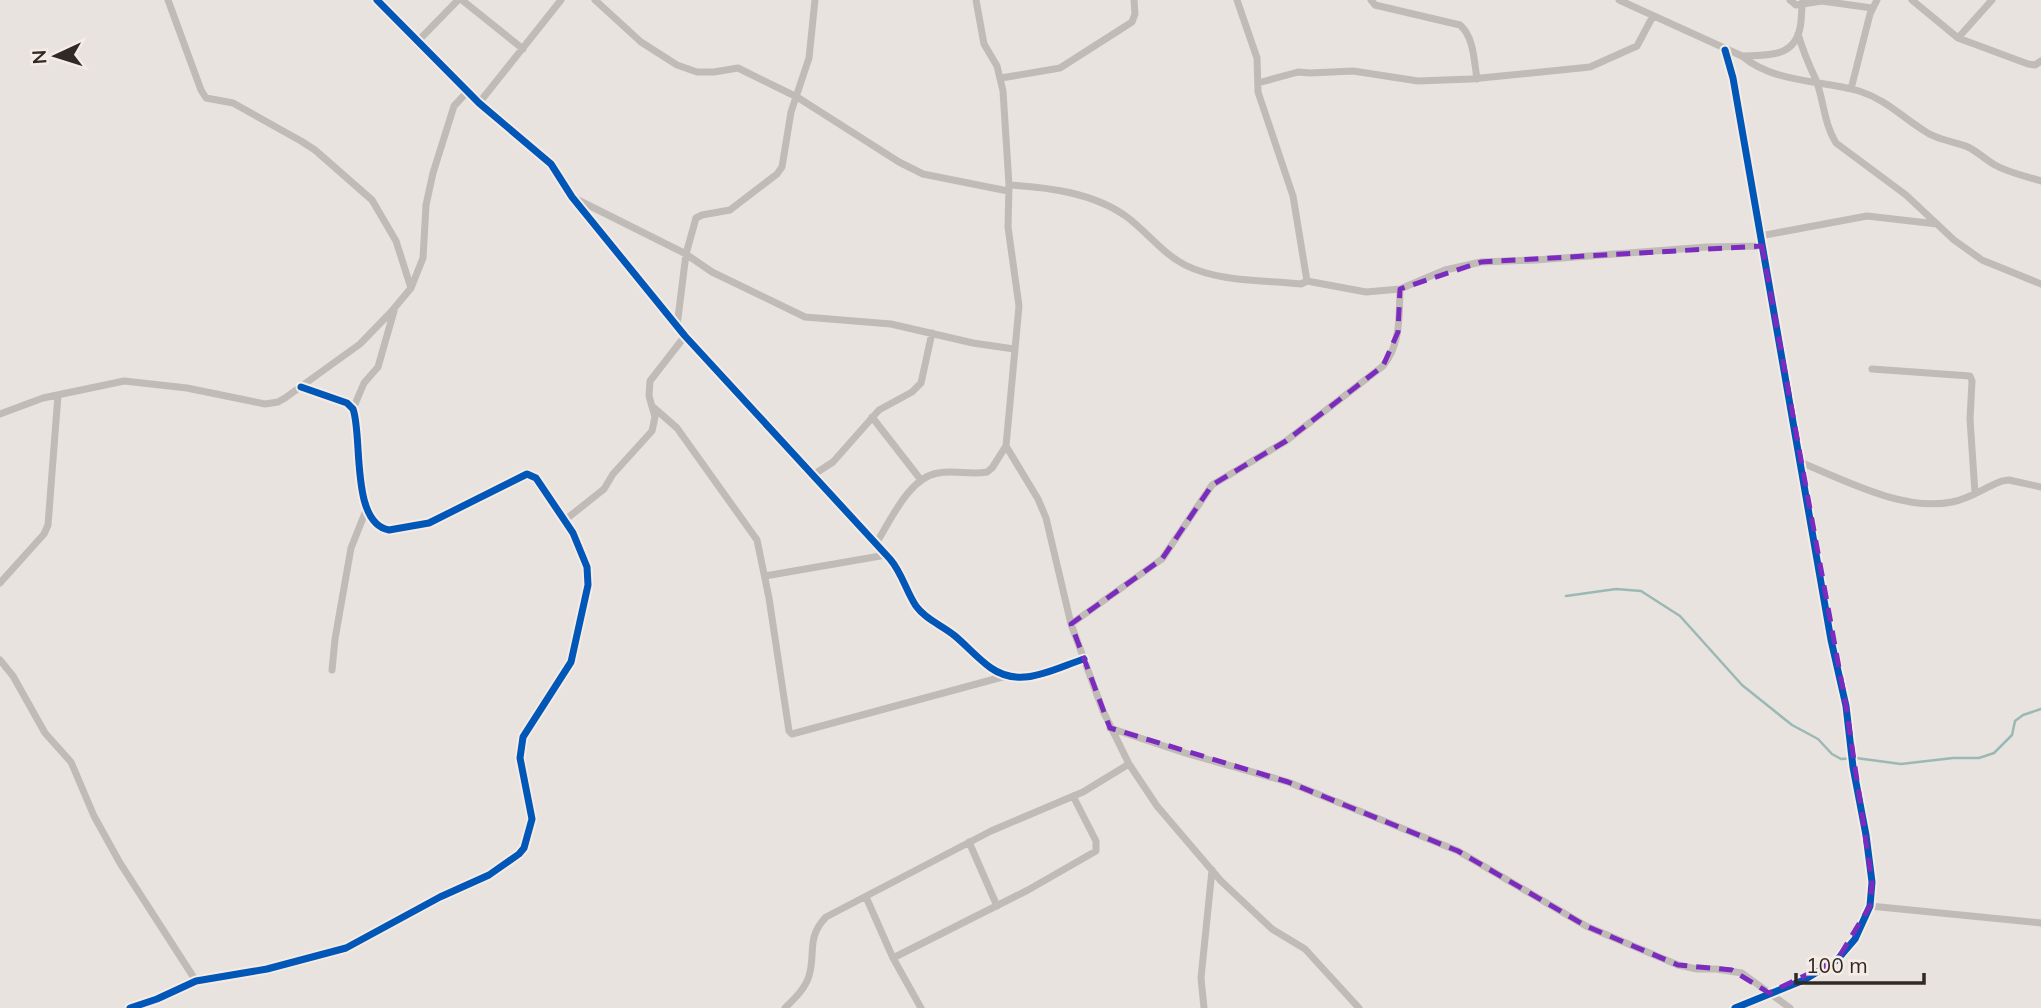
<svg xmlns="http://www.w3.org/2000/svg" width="2041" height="1008" viewBox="0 0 2041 1008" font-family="Mulish,sans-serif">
  <rect width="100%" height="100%" fill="#e8e3de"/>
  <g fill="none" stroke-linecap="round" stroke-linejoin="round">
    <path stroke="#9cb8b5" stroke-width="2.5" d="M1566,596L1616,589L1641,591L1680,616L1742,685L1792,725L1818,739L1832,754L1841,759L1856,758L1901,764L1953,758H1979L1994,753L2012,735L2015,721L2023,715L2041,709"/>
    <path stroke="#c1bbb7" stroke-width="7" d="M168,0L201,90L206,98L233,103L301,141L315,150L372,200L396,241L411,288
      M377,0L479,103L551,164L572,197L685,336L890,559C902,573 906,591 916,606C926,620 942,625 955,636C967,646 978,659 991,668C1021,689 1053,669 1084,659
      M462,0L523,49
      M595,0L641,42L677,65L697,72H714L738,68L797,97L899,162L923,174L1008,191
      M1371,0L1375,5L1460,25C1474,37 1474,61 1477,79
      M1619,0L1742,56C1774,83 1820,80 1859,91C1885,99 1901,116 1923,130C1936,140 1953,141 1968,147C1978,152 1986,160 1995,165C2009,173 2026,176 2041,181
      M1790,0L1796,5L1822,1L1872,8
      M1912,0L1958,38L2028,64L2035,65L2041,61
      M1798,34C1803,51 1809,65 1816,80C1824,101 1824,124 1836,143L1906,195L1954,240L1982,260L2041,284
      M1958,38L1992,0
      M418,41L458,0
      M1725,50L1733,78L1831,640L1846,706L1853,767L1866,835L1872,882L1870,906L1855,939L1837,960L1804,980L1735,1008
      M1742,56C1767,55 1794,58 1800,28C1802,19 1801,9 1803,0
      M1001,78L1060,68L1132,22L1135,14L1134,0
      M1258,83L1298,72L1310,73L1353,71L1418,81L1471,79L1590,67L1637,46L1653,16
      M1851,89L1870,14L1877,0
      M479,103L561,0
      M1009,185C1048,187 1094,193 1127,217C1147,232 1162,253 1185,265C1219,282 1263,280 1301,284L1307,281L1293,196L1258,92L1257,58L1237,0
      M576,199L686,254L712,272L805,317L891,324L973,343L1014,349
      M1760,236L1867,216L1937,224
      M1307,281L1366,292L1400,289L1445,270L1481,262L1536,260L1707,247L1762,246
      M677,326L686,254L696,218L702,215L730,210L777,174L782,167L791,112L809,58L815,0
      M1872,369L1970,376L1972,381L1970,419L1975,493
      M653,407L677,428L757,540L769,598L789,731L792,734L1006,676
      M353,409L364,383L378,367L394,311
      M0,414L43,398L124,381L187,388L265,404L278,402L285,398L360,344L391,312L411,288L423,258L426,205L433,173L454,106L468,91
      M872,417L921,480
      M1006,446L1038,499L1046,518L1071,624L1103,711L1129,764L1157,806L1221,881L1272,929L1305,949L1359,1008
      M1800,462C1844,480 1904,512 1952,502C1970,499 1985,487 2002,481L2009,480L2041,487
      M813,475L833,462L879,410L912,392L921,383L932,333
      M565,520L604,489L613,474L652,431L655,417L649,396L650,381L685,336
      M875,545C890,522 909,477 938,473C954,470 971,475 987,472L992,468L1006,446L1019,306L1008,227L1009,185L1003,91L997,66L984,44L976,0
      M765,576L886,555
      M0,583L44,534L48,525L58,395
      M1071,624L1162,559L1212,485L1286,441L1383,366C1401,344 1399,316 1400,289
      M0,660L13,676L45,733L71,762L94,816L120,863L196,981
      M332,670L335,639L351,548L367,508
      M1110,728L1185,753L1288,782L1458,851L1586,926L1678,965L1697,969H1716L1742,973L1790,1008
      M969,842L997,906
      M866,897L893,958L921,1008
      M1870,906L2041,923
      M893,958L1028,890L1096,851V841L1073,796
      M130,1008L157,999L196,981L267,969L346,948L440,897L489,875L519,854L524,848L532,819L520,758L523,737L571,662L588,585L587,567L573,533L536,478L527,474L429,523L389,530C350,523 363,436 353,409L347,403L301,387
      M785,1008C794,999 805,989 809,976C816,952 806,938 826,917L991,831L1083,792L1129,764
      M1204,1008L1201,978L1212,870"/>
    <g stroke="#f6ece5" stroke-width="11">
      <path id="cycleway" d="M377,0L479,103L551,164L572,197L685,336L890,559C902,573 906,591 916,606C926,620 942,625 955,636C967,646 978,659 991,668C1021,689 1053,669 1084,659
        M1725,50L1733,78L1831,640L1846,706L1853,767L1866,835L1872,882L1870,906L1855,939L1837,960L1804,980L1735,1008
        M130,1008L157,999L196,981L267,969L346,948L440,897L489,875L519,854L524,848L532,819L520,758L523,737L571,662L588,585L587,567L573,533L536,478L527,474L429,523L389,530C350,523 363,436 353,409L347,403L301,387"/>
    </g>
    <use href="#cycleway" stroke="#0057b8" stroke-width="7"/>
  </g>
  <path fill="none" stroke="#7b2cbf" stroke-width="5" stroke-dasharray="14 9" stroke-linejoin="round" d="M1762,246L1846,706L1872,882L1870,906L1837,960L1769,993L1732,970L1678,965L1586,926L1458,851L1288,782L1110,728L1071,624L1162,559L1212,485L1286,441L1383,366L1398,332L1400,289L1481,262Z"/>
  <g transform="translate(56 56) rotate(266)" stroke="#f6ece5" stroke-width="5" paint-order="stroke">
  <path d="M0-5L12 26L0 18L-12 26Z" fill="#312926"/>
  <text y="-10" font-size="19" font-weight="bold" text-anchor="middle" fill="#312926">N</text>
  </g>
  <path d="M1796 973v10h128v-10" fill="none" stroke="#312926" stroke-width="3.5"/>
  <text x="1806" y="973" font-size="21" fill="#312926" stroke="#f6ece5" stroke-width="5" paint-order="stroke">100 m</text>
</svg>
